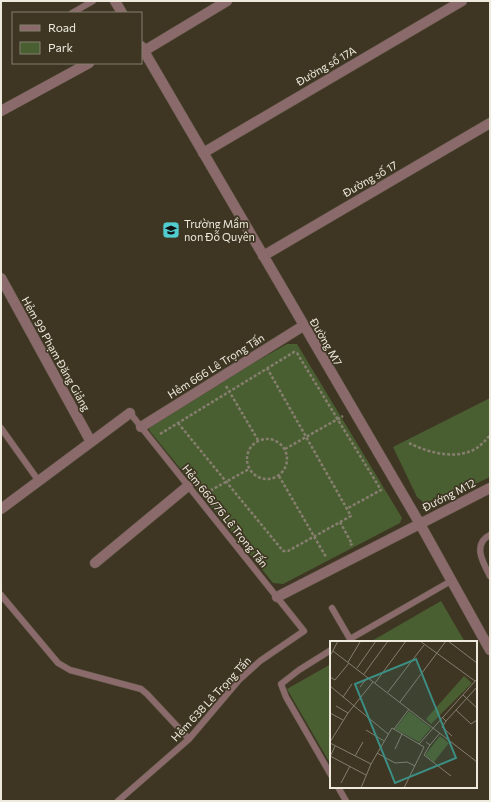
<svg xmlns="http://www.w3.org/2000/svg" width="491" height="802" viewBox="0 0 491 802" font-family="Commissioner,sans-serif">
  <rect width="100%" height="100%" fill="#3e3623"/>
  <path fill="#4a5f31" d="M287,344H297L402,518L400,523L283,584L273,583L149,430L153,420Z
    M490,398V477L435,503H424L417,497L393,447Z
    M441,601L465,642H370Z
    M331,664V765L287,689Z"/>
  <g fill="none" stroke-linecap="round" stroke-linejoin="round">
    <g stroke="#5a5341" stroke-width="7">
      <path id="service" d="M72,13L93,1
        M1,428L38,480
        M490,535C472,544 483,563 490,576
        M1,595L58,663L70,670L141,689L147,694L189,739
        M332,608L350,639L451,581
        M331,650L299,670L281,684L286,697L331,775
        M338,787L346,801
        M118,801L189,739L239,680L260,661L304,631L130,413"/>
    </g>
    <g stroke="#5a5341" stroke-width="11">
      <path id="minor" d="M115,1L122,13
        M141,46L420,524L490,650
        M144,51L227,1
        M1,111L89,63
        M203,153L462,1
        M263,256L490,123
        M1,278L91,442
        M141,427L303,326
        M1,509L130,413
        M95,563L188,486
        M277,597L490,488"/>
    </g>
    <path stroke="#867f6f" stroke-width="2.5" stroke-dasharray="3 2" stroke-linecap="butt" d="M226,386L258,440
      M178,423L283,551H288L351,516L267,368
      M160,434L294,352L297,353L381,490L348,508
      M247 459a20 20 0 1 1 40 0a20 20 0 1 1-40 0Z
      M409,443C427,452 451,459 471,451C479,448 485,441 490,435
      M285,449L343,416
      M279,476L326,557
      M206,493L249,469
      M340,522L352,544L350,545"/>
    <use href="#service" stroke="#8a6a6a" stroke-width="6"/>
    <use href="#minor" stroke="#8a6a6a" stroke-width="10"/>
  </g>
  <defs>
    <g id="school-square" transform="scale(0.9)"><rect x="-9" y="-9" width="18" height="18" rx="4" fill="#52cdcf" stroke="#3e3623"/><path d="M0-5L7-2L0 1L-7-2ZM-4 1L0 2.5L4 1V4Q0 6-4 4Z" fill="#111"/></g>
  </defs>
  <g fill-rule="evenodd">
    <use href="#school-square" x="171" y="230"/>
  </g>
  <g text-anchor="middle" stroke-width="3.5" stroke-linejoin="round" paint-order="stroke">
    <g font-size="11" fill="#eeeade" stroke="#3e3623">
      <text transform="translate(326 66) rotate(-30)" y="4">Đường số 17A</text>
      <text transform="translate(370 179) rotate(-30)" y="4">Đường số 17</text>
      <text transform="translate(326 342) rotate(60)" y="4">Đường M7</text>
      <text transform="translate(56 354) rotate(61)" y="4">Hẻm 99 Phạm Đăng Giảng</text>
      <text transform="translate(216 366) rotate(-32)" y="4">Hẻm 666 Lê Trọng Tấn</text>
      <text transform="translate(449 495) rotate(-27)" y="4">Đướng M12</text>
      <text transform="translate(225 516) rotate(51)" y="4">Hẻm 666/76 Lê Trọng Tấn</text>
      <text transform="translate(211 699) rotate(-47)" y="4">Hẻm 638 Lê Trọng Tấn</text>
    </g>
    <g font-size="11" fill="#eeeade" stroke="#3e3623" text-anchor="start">
      <text x="184" y="228">Trường Mầm<tspan x="184" dy="13">non Đỗ Quyên</tspan></text>
    </g>
  </g>
  <g transform="translate(330 641)">
    <rect width="147" height="147" fill="#3e3623"/>
    <path d="M134,35L142,42L101,83L96,78ZM79,70L101,87L89,101L65,88ZM110,95L119,102L104,121L95,114Z" fill="#4a5f31"/>
    <path fill="none" stroke="#847e6e" stroke-width="1" d="M90,0L145,40M118,0L147,22M3,10L147,121M0,15L8,0M18,21L30,1M27,27L46,0M34,33L58,0M0,36L5,39L19,22M45,42L76,0M0,45L58,93M30,46L38,36M58,51L94,4M133,54L147,67M13,56L22,43M70,61L116,0M6,65L18,72M126,69L141,83L147,79M0,72L13,79M112,76L116,80L147,46M116,80L112,86L122,95M64,88L79,68M36,89L54,100M0,101L18,72L43,41M96,101L100,104L110,92M0,102L41,123M89,103L147,38M100,104L94,114L121,135M65,108L72,93M47,112L65,122L77,121L85,125M0,115L36,134M25,115L33,101M0,116L5,105M11,142L20,125M31,147L41,123L62,87L94,106L74,147"/>
    <path fill="#3c8d84" fill-opacity="0.15" stroke="#3c8d84" stroke-width="2" d="M86,18L126,117L65,142L25,43Z"/>
    <rect width="147" height="147" fill="none" stroke="#eeeade" stroke-width="2"/>
  </g>
  <rect width="491" height="802" fill="none" stroke="#eeeade" stroke-width="4"/>
  <rect x="12" y="12" width="130" height="52" fill="#3e3623" stroke="#847e6e"/>
  <rect x="20" y="25" width="20" height="6" fill="#8a6a6a" stroke="#847e6e"/>
  <text x="48" y="32" font-size="12" fill="#eeeade">Road</text>
  <rect x="20" y="42" width="20" height="12" fill="#4a5f31" stroke="#847e6e"/>
  <text x="48" y="52" font-size="12" fill="#eeeade">Park</text>
</svg>
